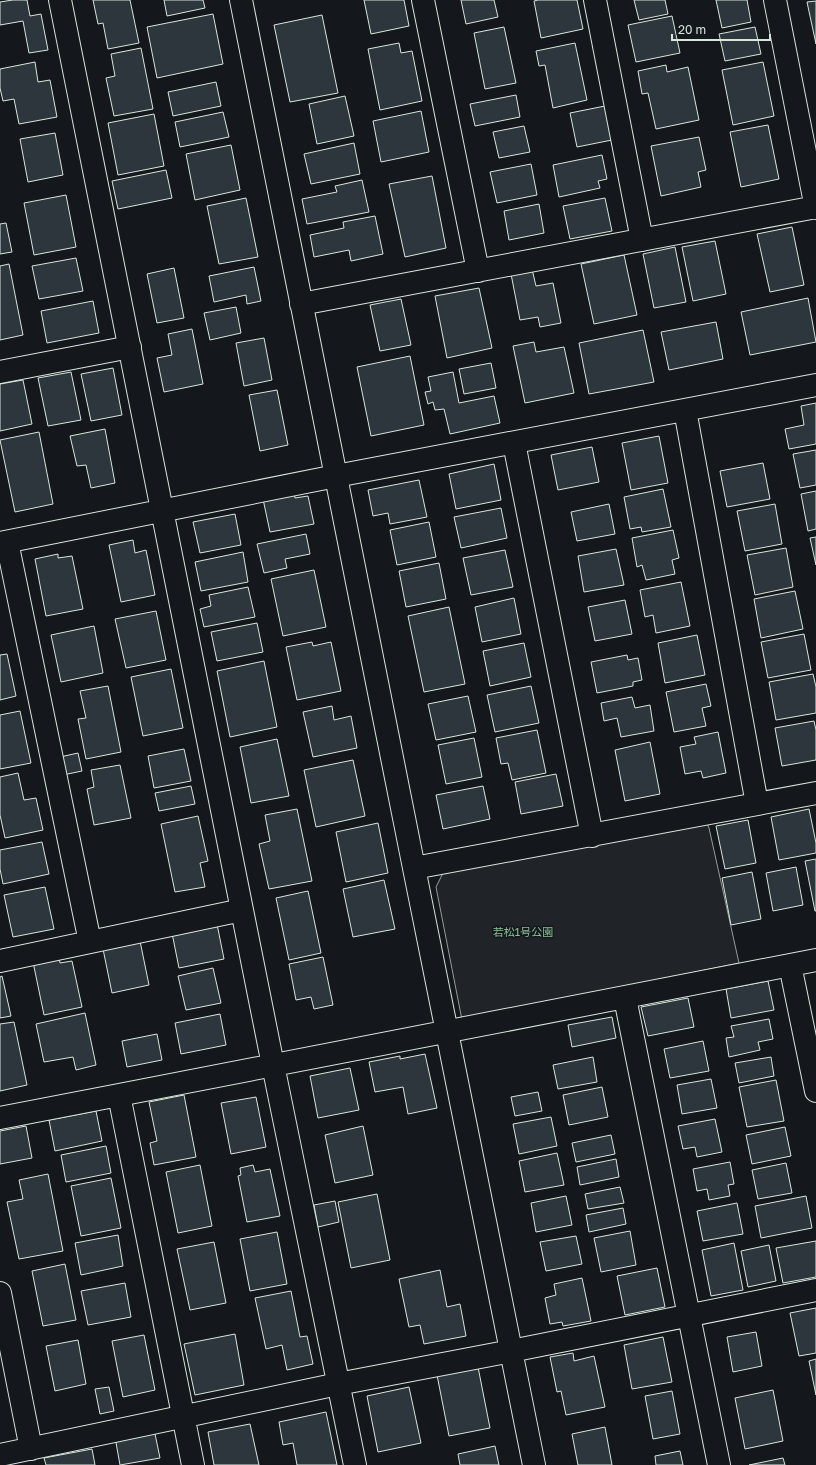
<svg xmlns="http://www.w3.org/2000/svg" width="816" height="1465" viewBox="0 0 816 1465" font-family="'Golos Text','Noto Sans JP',sans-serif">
  <rect width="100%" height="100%" fill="#14181c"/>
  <path fill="#202428" stroke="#939e99" d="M706,821L709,828L739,963L462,1020L436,887L444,871Z"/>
  <path fill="#2c363c" stroke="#d8e6dc" d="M13,0H27L30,16L41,14L48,50L29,53L23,21L0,25V2Z
    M93,0H130L139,43L108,49L103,23L98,24Z
    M164,0H203L205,8L167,16Z
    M364,0H404L409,26L371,34Z
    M461,0H494L498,17L466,24Z
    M538,0H577L583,29L541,38L534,1Z
    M634,0H665L668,14L639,20Z
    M716,0H747L751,22L722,28Z
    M816,1V44L807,2Z
    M213,14L223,64L157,78L147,27Z
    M322,15L338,93L290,102L274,25Z
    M672,16L680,53L636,62L628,25Z
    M504,27L516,83L485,89L474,33Z
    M755,27L761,54L725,61L719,34Z
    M399,43L401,53L412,51L422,101L380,110L368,49Z
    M575,43L587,100L553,108L545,65L539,66L536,51Z
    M141,48L153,109L114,116L106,78L115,76L111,54Z
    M35,62L38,82L50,80L57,117L19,124L14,99L3,101L0,88V69Z
    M763,62L774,116L733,125L722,70Z
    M666,65L667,72L688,67L699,120L656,129L648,93L642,94L638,71Z
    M216,82L221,106L173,116L168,92Z
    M516,95L520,117L475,126L470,104Z
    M345,96L354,136L317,144L309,104Z
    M605,106L612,140L577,147L570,113Z
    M421,111L429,152L381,162L373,121Z
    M223,112L229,137L180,147L175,122Z
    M154,114L164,166L118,175L108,123Z
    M768,125L779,179L741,187L730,132Z
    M524,126L530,152L499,158L493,132Z
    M55,133L63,175L28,182L20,139Z
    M699,137L706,170L698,172L701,187L661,196L651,146Z
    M354,143L360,174L311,184L304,154Z
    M231,145L240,190L195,200L186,154Z
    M602,155L607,179L598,181L600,188L559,197L553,165Z
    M531,164L537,195L497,203L490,172Z
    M166,170L172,198L118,209L112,181Z
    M432,176L446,248L405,257L389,184Z
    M362,180L369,212L307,224L302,199L337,192L335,186Z
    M66,195L76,247L34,255L24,203Z
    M246,198L258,257L219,264L207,206Z
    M605,198L612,231L570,239L563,206Z
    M539,204L544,233L509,240L504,211Z
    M375,216L383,254L351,261L349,250L314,257L310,235L344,228L343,222Z
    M6,223L12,252L0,254V224Z
    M792,227L804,285L770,292L757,234Z
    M715,241L726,294L693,301L682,247Z
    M675,247L686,302L654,308L643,254Z
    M624,255L637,315L594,324L581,264Z
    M76,258L83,291L39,299L32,266Z
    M9,264L23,335L0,340V266Z
    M254,267L261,301L247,304L246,295L214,302L209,276Z
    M174,268L184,318L157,323L147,274Z
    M532,269L536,286L553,283L561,323L540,327L538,317L520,320L511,274Z
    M479,288L492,348L447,358L435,296Z
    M808,298L816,342L750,355L741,312Z
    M401,299L411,345L380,351L370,305Z
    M93,301L99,333L47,343L41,311Z
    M236,307L241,333L210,340L204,313Z
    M716,322L723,359L669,370L661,332Z
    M192,329L203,384L164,392L157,358L172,355L168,334Z
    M643,330L654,382L589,394L579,343Z
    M264,338L272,380L244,386L236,343Z
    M534,342L536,352L564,347L574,393L525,403L513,346Z
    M410,356L424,425L371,436L357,367Z
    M491,363L496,388L464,394L459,369Z
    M113,368L122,415L91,421L81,374Z
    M71,372L81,420L48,426L38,378Z
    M453,372L459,403L494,396L500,423L450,434L444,409L435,410L433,402L428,404L425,392L431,391L428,377Z
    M23,380L32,424L0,431V384Z
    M277,390L288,445L260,451L249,395Z
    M816,403V444L789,449L785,429L804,425L801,406Z
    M105,429L115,483L91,488L86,465L77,466L70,436Z
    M39,432L53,504L15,512L0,440Z
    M659,436L668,483L631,490L622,443Z
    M592,447L599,482L558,490L551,455Z
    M816,450V485L800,488L793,454Z
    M763,463L770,499L727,507L720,471Z
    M494,464L501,500L456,509L449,474Z
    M419,480L427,517L390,524L388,513L373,516L368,490Z
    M663,489L671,527L642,532L641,527L630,529L624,497Z
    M816,491V529L808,531L801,494Z
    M294,492L295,498L308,496L314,524L270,532L263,499Z
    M609,504L615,534L577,541L571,512Z
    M775,504L782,544L745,551L737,511Z
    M501,508L507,538L461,548L454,517Z
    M235,514L241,545L200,553L193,522Z
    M429,522L436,557L397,565L390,530Z
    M673,530L679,558L672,560L675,574L646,580L642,565L637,567L632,538Z
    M306,534L310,554L285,559L287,568L264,573L257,544Z
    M816,537V565L810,538Z
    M133,540L135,553L146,550L155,595L121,602L109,545Z
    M786,548L793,587L755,595L747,555Z
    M616,549L624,585L584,592L578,556Z
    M505,550L513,587L471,595L463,558Z
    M243,552L248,582L201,591L195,562Z
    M58,554V558L72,556L83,609L46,616L35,559Z
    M439,563L446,599L406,607L399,571Z
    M314,570L326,627L283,636L271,579Z
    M681,582L690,626L656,633L653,615L645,617L640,590Z
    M248,587L255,617L204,627L200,609L211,606L209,595Z
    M795,591L803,629L761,638L754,599Z
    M514,598L521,634L482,642L475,607Z
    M625,600L632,634L595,641L588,607Z
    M449,607L465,684L424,692L408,616Z
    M156,611L166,660L126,668L115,619Z
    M257,623L263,652L217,661L211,632Z
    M94,626L103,673L61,682L51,635Z
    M804,634L811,670L768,678L761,642Z
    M697,635L705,675L665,683L658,643Z
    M312,642L313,646L331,642L341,691L297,700L286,647Z
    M524,643L531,677L490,686L483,651Z
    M7,654L16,696L0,700V655Z
    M627,655L628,660L638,658L642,680L633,682V686L597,693L591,662Z
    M264,661L277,727L230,737L217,671Z
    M171,669L183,728L143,736L131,677Z
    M813,674L816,687V713L776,720L769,682Z
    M706,684L711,706L702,708L706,726L674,732L666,692Z
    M108,686L121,752L86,759L78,719L86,718L80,691Z
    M531,686L539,723L495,732L487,695Z
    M468,696L476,732L436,740L428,704Z
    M632,697L635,708L650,705L654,731L621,737L617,718L604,721L601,703Z
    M332,706L334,720L351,716L357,748L313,757L303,712Z
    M20,711L31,763L0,769V715Z
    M814,721L816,730V760L782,766L775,728Z
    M537,730L546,773L512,780L508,763L501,764L496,738Z
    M718,732L726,773L703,778L701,771L685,774L680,747L696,744L694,737Z
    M474,738L482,777L446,784L438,745Z
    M277,739L289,796L251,803L240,747Z
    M650,742L660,794L625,801L615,750Z
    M184,749L191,781L154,788L148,756Z
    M78,753L82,771L63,775L60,757Z
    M353,760L365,816L316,827L304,770Z
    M120,765L131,818L94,825L87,789L94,787L91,770Z
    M18,773L24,800L36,798L43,830L5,838L0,815V777Z
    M556,774L563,806L521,814L515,782Z
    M191,786L195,804L159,811L155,793Z
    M483,786L490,819L443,829L436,795Z
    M297,809L312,881L269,889L259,844L270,841L265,815Z
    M809,809L816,843V853L779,860L771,817Z
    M198,816L208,861L200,863L205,887L175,892L161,824Z
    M748,820L756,863L725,869L716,826Z
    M378,823L388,873L346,882L336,832Z
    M42,842L49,874L3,884L0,869V850Z
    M816,859V911H815L805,861Z
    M796,867L803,905L773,911L766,873Z
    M752,872L761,919L731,925L722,878Z
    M384,880L395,929L353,937L343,889Z
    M45,887L54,929L13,937L4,895Z
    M308,891L321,953L289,960L276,898Z
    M217,924L224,959L179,968L172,933Z
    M140,941L149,985L112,993L103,949Z
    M59,957L60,963L72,961L82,1007L44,1015L33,962Z
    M323,957L333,1005L314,1009L311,997L296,1000L289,964Z
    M213,968L221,1003L186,1010L178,976Z
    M2,976L11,1016L0,1018V977Z
    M768,981L774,1010L731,1018L726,989Z
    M688,998L694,1027L648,1036L641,1007Z
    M85,1013L96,1065L76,1070L73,1057L44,1062L36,1024Z
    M220,1014L226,1045L181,1054L175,1023Z
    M612,1017L616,1038L572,1047L568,1025Z
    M769,1019L773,1039L758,1042L760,1050L729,1057L726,1038L734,1037L731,1026Z
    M14,1022L27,1085L0,1091V1024Z
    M157,1034L162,1060L127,1067L122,1041Z
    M703,1041L709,1071L670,1078L664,1049Z
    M425,1054L437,1108L408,1114L403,1087L375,1092L369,1062L400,1056V1059Z
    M593,1057L597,1082L558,1089L553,1065Z
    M771,1057L774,1076L739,1083L735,1063Z
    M350,1068L359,1110L318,1118L310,1076Z
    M711,1079L717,1108L682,1114L677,1085Z
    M776,1080L784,1121L747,1127L739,1087Z
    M602,1087L608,1117L569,1125L563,1095Z
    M538,1092L542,1111L515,1116L511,1097Z
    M184,1095L196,1157L154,1165L150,1143L157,1141L149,1102Z
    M256,1097L266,1147L231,1154L221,1103Z
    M96,1111L102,1141L55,1151L49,1120Z
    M551,1117L557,1146L519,1154L513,1124Z
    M715,1119L722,1152L697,1157L695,1147L683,1149L678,1126Z
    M26,1126L32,1158L0,1164V1131Z
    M363,1126L373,1175L335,1183L325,1135Z
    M785,1127L791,1156L752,1164L746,1135Z
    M611,1135L615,1154L576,1162L572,1143Z
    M106,1146L111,1173L66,1182L61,1155Z
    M557,1153L564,1185L525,1192L519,1161Z
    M616,1159L619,1177L580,1185L577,1167Z
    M730,1162L734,1184L728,1185L730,1196L709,1200L707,1189L697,1191L693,1169Z
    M786,1163L792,1193L758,1199L752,1170Z
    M200,1165L212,1226L178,1233L166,1172Z
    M253,1165L255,1172L270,1169L280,1216L247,1222L238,1176L241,1175L240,1168Z
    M48,1174L63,1251L19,1259L7,1202L23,1199L19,1180Z
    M111,1178L121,1228L81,1236L71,1186Z
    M620,1187L624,1203L588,1209L585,1194Z
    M377,1194L390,1260L351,1268L338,1202Z
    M566,1196L572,1225L536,1232L531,1203Z
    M806,1196L812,1228L761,1238L755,1206Z
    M335,1201L339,1222L318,1227L314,1205Z
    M737,1203L743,1234L703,1241L697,1211Z
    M623,1208L626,1224L589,1232L586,1215Z
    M630,1231L636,1265L601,1272L594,1238Z
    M277,1232L287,1284L250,1291L240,1239Z
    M118,1235L123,1266L81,1275L75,1243Z
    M576,1236L582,1264L546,1271L540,1242Z
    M816,1241V1277L783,1283L776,1248Z
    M214,1242L226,1303L190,1310L177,1249Z
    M734,1243L743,1290L711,1296L702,1250Z
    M769,1245L776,1281L748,1287L741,1251Z
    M65,1264L76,1320L43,1326L32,1271Z
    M657,1268L665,1307L625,1315L617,1276Z
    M440,1270L447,1307L460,1304L466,1336L424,1344L420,1325L409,1327L399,1279Z
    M582,1278L591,1321L563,1326L562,1322L550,1324L545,1298L556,1295L554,1284Z
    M125,1283L131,1317L88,1325L81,1291Z
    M291,1291L300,1337L307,1336L313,1364L287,1370L282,1345L266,1349L255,1298Z
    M816,1308V1353L799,1356L790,1313Z
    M756,1332L762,1366L733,1372L727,1337Z
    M235,1334L244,1385L195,1395L184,1344Z
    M144,1335L155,1390L123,1397L112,1341Z
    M663,1337L672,1382L632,1389L624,1345Z
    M78,1340L86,1384L55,1391L46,1346Z
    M573,1353L574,1361L594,1356L605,1407L566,1415L561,1391L557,1392L550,1357Z
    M816,1359V1395L809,1361Z
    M478,1367L490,1428L449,1436L437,1375Z
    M109,1387L114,1411L100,1414L95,1389Z
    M409,1387L421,1443L378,1452L367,1396Z
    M773,1390L783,1441L745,1449L735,1398Z
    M672,1391L680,1434L653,1439L645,1396Z
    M326,1412L337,1465H297L293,1443L283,1445L279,1422Z
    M250,1424L259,1465H214L208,1432Z
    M605,1427L612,1465H578L572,1434Z
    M154,1429L160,1458L120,1465L115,1437Z
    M495,1446L499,1465H460L458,1454Z
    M92,1449L95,1465H46L44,1458Z
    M680,1451L683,1465H656L655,1456Z
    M783,1458L785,1465H749Z"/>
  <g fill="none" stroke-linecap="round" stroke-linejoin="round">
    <g stroke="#d8e6dc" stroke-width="24">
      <path id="minor" d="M60,0L273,1065L355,1465
        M241,0L414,868L534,1465
        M423,0L478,271
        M595,0L642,240
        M775,0L816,208
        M301,304L816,207
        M0,372L130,347
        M685,410L757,804
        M514,443L592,836
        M7,542L90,942
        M0,543L336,476L816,385
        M414,868L816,793
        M0,961L242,910
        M790,965L816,1091
        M625,998L719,1465
        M119,1095L816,960
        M0,1118L119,1095L193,1465
        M0,1293L31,1449
        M0,1455L338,1384L511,1351L816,1290"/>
    </g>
    <use href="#minor" stroke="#14181c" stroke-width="22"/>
  </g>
  <g text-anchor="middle" stroke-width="3" stroke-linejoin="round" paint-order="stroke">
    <g font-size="11" fill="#8ac095" stroke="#14181c">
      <text x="523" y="936">若松1号公園</text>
    </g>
  </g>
  <path d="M672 34v6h98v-6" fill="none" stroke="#d8e6dc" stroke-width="2"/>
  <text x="678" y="34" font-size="12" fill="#d8e6dc" stroke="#14181c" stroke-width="3" paint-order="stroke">20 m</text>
</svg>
